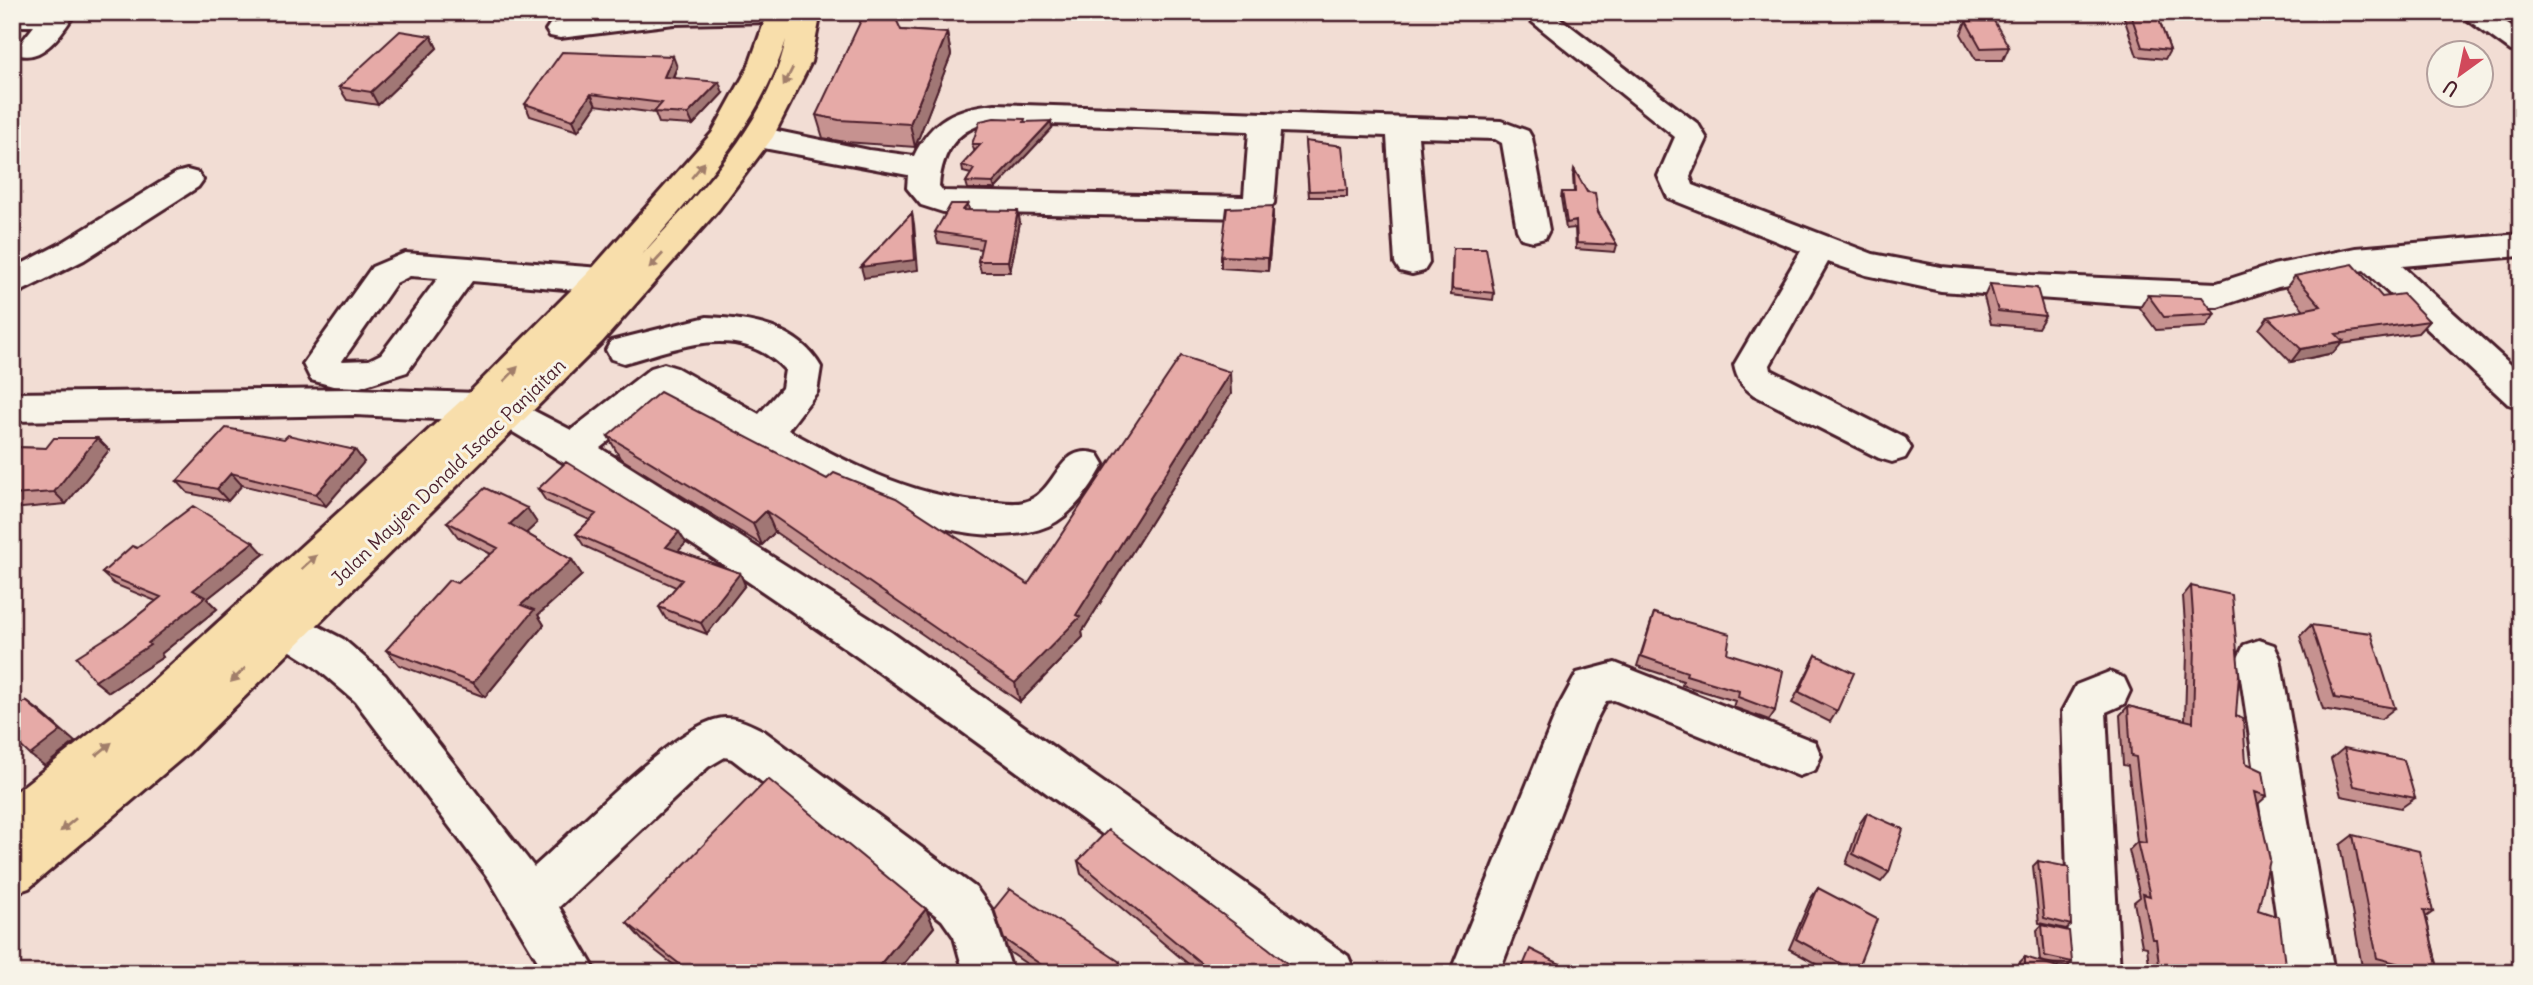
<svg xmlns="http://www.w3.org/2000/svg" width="2533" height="985" viewBox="0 0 2533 985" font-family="Delius,sans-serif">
  <rect width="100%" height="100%" fill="#f2ddd4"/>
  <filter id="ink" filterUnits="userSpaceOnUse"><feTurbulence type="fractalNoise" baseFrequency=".0143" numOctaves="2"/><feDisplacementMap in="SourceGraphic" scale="14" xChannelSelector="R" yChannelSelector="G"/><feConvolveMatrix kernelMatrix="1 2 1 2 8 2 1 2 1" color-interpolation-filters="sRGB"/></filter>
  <g filter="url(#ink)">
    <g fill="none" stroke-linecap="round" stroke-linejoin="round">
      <g stroke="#4a1f2b" stroke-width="6">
        <path id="minor" d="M12,12H76C63,31 45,61 20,55L16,49L34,26H12Z
          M636,12H791L792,14L788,20L778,22L674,24L560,38L550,36L546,30L550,24L560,22Z
          M1520,12H1552L1698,124L1707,139L1690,176L1693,185L1873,254L1941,267L2032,275L2217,283L2273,265L2356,248L2521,234V256L2402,266L2521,374V408L2508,404L2364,270L2278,287L2218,307L2150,306L1941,291L1866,275L1828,262L1770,365L1771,370L1905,438L1911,448L1905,458L1892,462L1879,458L1754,395C1742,386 1737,380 1734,365L1801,251L1668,198L1658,176L1675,137Z
          M2457,12H2490L2521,32V54L2511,51Z
          M995,104L1501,121L1528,131L1532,138L1549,230L1545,238L1533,241L1521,238L1517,230L1502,143L1495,139L1418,137L1429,263L1424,271L1412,274L1400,271L1395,263L1387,136L1280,132L1274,203L1269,210L1248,218L943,212L921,205L907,188L908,175L758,147L747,144L743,137L747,130L758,127L869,150L914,156C932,119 955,108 995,104ZM995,122L1249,131L1244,197L943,191L939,186C942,150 958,126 995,122Z
          M187,170L198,173L203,180L198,187L84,260L12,296V269L60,244L176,173Z
          M405,253L601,268L613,272L618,280L613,288L601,292L472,281L407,372L360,387L333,386L311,380L303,364L372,267ZM410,276L438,278L381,354L369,360L342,361L396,283Z
          M707,317C750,319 798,326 821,367L817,392L788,430C853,466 923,502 998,502C1006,503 1016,504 1024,502C1058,493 1057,441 1098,454L1104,464C1092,486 1072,516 1048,526C945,569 754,446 666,395L600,448L891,632L1348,956L1355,973H1290C1031,782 775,586 498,423L493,413L478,421L355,415L12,421V393L355,389L478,393L491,397L496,407L511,399L571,430L651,368L664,364L677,368L759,414L782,388L785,370C739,321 679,348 624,363L611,359L606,350L611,341Z
          M287,610L343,639L385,675L534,867C574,832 671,729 718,719C733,715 750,724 764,731L976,888L992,910L1013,973H964L954,937L942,920L732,759L725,757L708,767L559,907L597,973H545L489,879L355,701L313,665L272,639L266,627L272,615Z
          M2259,640L2274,645L2280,658L2334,973H2285L2238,658L2244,645Z
          M1615,663L1815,742L1821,756L1815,770L1799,776L1614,700L1606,701L1594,724L1499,973H1450L1559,706L1577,673Z
          M2109,672L2124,678L2130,691L2124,704L2106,712L2120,973H2070L2062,711L2076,685Z"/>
      </g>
      <g stroke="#4a1f2b" stroke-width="6">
        <path id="highway" d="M764,12H792V16L793,12H821L811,62L773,137L719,209L602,342L188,753L29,888L12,894V795L134,699L465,397L589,272L712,133L748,68L764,23ZM786,40C767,126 698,193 641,256C698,189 759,126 786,40Z"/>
      </g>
      <use href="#minor" fill="#f7f3e8" fill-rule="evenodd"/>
      <use href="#highway" fill="#f8deab" fill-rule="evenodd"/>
    </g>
    <path fill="#c69290" stroke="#4a1f2b" stroke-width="2" d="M2122,12H2156L2170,50L2165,59L2137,56Z
      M1966,21L2009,47L2003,60H1976L1961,34Z
      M901,30L947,33L951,55L915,147L845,142L823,138L816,115Z
      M431,36L437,48L378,105L347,100L339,87Z
      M677,67L673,78L723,93L693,125L659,123L655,113L596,105L578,131L530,116L525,104Z
      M1025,122L1052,128L995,189H968L966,182L971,174L963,172L962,165L976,150H974L972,144Z
      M1305,141L1347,190V197H1309Z
      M1574,169L1617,245L1615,252L1576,249L1575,228L1566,229L1561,198L1562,192H1574L1573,176Z
      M968,204L969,210L1020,222L1010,272H981L978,261L981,249L938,243L935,232Z
      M1273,219L1268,271L1221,268V256Z
      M1453,248L1494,293L1493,300L1451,295Z
      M2295,276L2382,297L2429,321L2418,333L2341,344L2333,353L2291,362L2259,329L2268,317L2304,310L2286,288Z
      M1990,284L2045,316L2038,328L1991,324L1984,297Z
      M2148,295L2215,314L2206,327L2156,330L2140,308Z
      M1231,394L1082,632L1083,637L1020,702L775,532L762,545L620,458L608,436L1028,584Z
      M97,438L109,450L66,504L22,508L12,507V447L46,448Z
      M284,439L355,450L364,462L326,506L242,485L228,501L188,493L177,481Z
      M538,489L686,543L678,551L740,573L745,585L707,634L666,619L659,607L676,587L584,546L576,534L590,520L546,501Z
      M527,508L537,523L526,533L572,560L582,575L538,615L544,625L485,697L399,665L386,650L457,583L491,554L458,537L447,522Z
      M137,548L264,554L207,599L217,609L161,654L163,657L109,692L95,681L125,626L156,601L114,584L102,573Z
      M2191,586L2236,716L2246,763L2267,796L2258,804V910L2286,973H2150L2147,947L2142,946L2134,902L2140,897L2129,850L2137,842L2128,766L2123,765L2120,715L2128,706L2185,720L2187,653L2183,596Z
      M1654,613L1727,653L1775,711L1769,720L1733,707L1735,701L1682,685L1683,681L1637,666Z
      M2311,625L2395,708L2381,719L2323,709L2300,636Z
      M1816,655L1837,711L1830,722L1792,703Z
      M2344,748L2415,798L2401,808L2341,796L2331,759Z
      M1867,813L1889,872L1881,882L1846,864L1860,823Z
      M2353,835L2433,912L2426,917L2439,973H2384L2362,967L2340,845Z
      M1078,861L1299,973H1199L1081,874Z
      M2038,861L2071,925L2066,929L2039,923L2033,866Z
      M1818,888L1856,973H1833L1789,949L1811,898Z
      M926,909L934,927L896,973H684L642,940L627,923Z
      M994,909L1122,973H1040L1008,951Z
      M2042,925L2072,962L2067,967L2040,961L2037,930Z
      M2025,957L2061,973H2020V962Z"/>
    <path fill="#a17775" stroke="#4a1f2b" stroke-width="2" d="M947,33L951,55L915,147L910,124Z
      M431,36L437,48L378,105L371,92Z
      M673,56L677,67L668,88L664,77Z
      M12,57L19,70L12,73Z
      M719,82L723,93L693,125L688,114Z
      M591,94L596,105L578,131L573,120Z
      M1051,121L1052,128L995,189L993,183Z
      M1273,206V219L1268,271V258Z
      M1018,211L1020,222L1010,272L1008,261Z
      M912,213L914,224L918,270L864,278L861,267Z
      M2343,341L2333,353L2291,362L2301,349Z
      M1230,372L1231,394L1082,632L1083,637L1020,702L1015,683L1076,615Z
      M97,438L109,450L66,504L54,492Z
      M355,450L364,462L326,506L316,494Z
      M231,473L242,485L228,501L217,489Z
      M527,508L537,523L520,539L510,524Z
      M766,511L775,532L762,545L753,524Z
      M679,532L686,543L672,558L666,547Z
      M253,542L264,554L207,599L217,609L161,654L163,657L109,692L95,681L148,643L193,590Z
      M572,560L582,575L538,615L544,625L485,697L473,683L521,605Z
      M740,573L745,585L707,634L701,623Z
      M26,701L41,712L75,742L45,766L30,755Z
      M926,909L934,927L896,973H873Z
      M1120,962L1122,973H1112Z"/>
    <path fill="#e6aaa7" stroke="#4a1f2b" stroke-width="2" d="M865,12H893L901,30L947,33L910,124L839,120L816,115Z
      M2130,12H2156L2170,50L2142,47Z
      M1966,21H1994L2009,47L1981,48Z
      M400,31L431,36L371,92L339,87Z
      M562,52L673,56L664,77L719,82L688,114L654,112L662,103L591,94L573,120L525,104Z
      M994,118L1025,119L1024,122L1051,121L993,183L966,182L974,169L962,165L981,144H972L980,121Z
      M1305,141L1342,146L1347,190L1309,191Z
      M1574,169L1587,192L1595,193L1598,213L1617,245L1577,243L1576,221L1567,223L1562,192H1575Z
      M951,204H968L963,210L1018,211L1008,261H978L983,239L935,232Z
      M1273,206L1268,258L1221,256L1227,208Z
      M912,213L915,260L861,267Z
      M1453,248H1486L1494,293L1452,289Z
      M2353,264L2382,297L2403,294L2429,321L2336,334L2343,341L2301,349L2268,317L2321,306L2295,276Z
      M1990,284L2037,288L2045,316L1998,311Z
      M2148,295L2202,297L2215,314L2164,317Z
      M1181,356L1230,372L1076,615L1080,617L1015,683L766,511L753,524L608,436L660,392L827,479L834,473L896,498L1028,584Z
      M226,428L284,439L288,435L355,450L316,494L231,473L217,489L177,481Z
      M54,438H97L54,492L12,495V447L46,448Z
      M566,462L679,532L666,547L740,573L701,623L659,607L682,580L576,534L596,514L538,489Z
      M485,488L527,508L510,524L572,560L521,605L534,610L473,683L386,650L449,580L457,583L498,548L447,522Z
      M193,506L253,542L193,590L205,597L148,643L150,645L95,681L76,657L125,626L161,597L102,573L132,546L137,548Z
      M2191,586L2232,595L2239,674L2236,716L2243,719L2246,763L2263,771L2267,796L2255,792L2270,860L2258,910L2279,917L2286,973H2160L2156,939H2152L2143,894L2150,896L2137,842L2146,843L2136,757L2131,756L2128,706L2193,722L2195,644Z
      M1654,613L1730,634L1727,653L1783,671L1775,711L1738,697L1739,691L1686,675L1687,672L1641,656Z
      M2311,625L2371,633L2395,708L2335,698Z
      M1816,655L1854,673L1837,711L1799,692Z
      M26,701L61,731L30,755L12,738V711Z
      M2344,748L2404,760L2415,798L2354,786Z
      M768,779L926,909L873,973H691L627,923Z
      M1867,813L1903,829L1889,872L1853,854Z
      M1108,830L1268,948L1299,973H1213L1078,861Z
      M2353,835L2419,851L2433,912L2424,910L2439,973H2435L2377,958Z
      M2038,861L2069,867L2071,925L2044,918Z
      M1818,888L1877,919L1856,972L1796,939Z
      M1010,889L1120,962L1112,973H1053L1004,939L994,909Z
      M2042,925L2069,931L2072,962L2045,956Z
      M1530,949L1578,973H1520Z
      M2025,957L2061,968V973H2025Z
      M1601,966L1615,973H1599Z"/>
    <defs><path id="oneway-solid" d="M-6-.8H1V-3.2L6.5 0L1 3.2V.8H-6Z" transform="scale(1.75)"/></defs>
    <g fill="#a17e6b">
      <use href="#oneway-solid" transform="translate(788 77) rotate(117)"/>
      <use href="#oneway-solid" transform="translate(698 170) rotate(-50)"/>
      <use href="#oneway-solid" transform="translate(656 261) rotate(132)"/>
      <use href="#oneway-solid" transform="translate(511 374) rotate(-46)"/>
      <use href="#oneway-solid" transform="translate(309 562) rotate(-42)"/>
      <use href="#oneway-solid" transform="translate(238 675) rotate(136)"/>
      <use href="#oneway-solid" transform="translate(104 749) rotate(-39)"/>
      <use href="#oneway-solid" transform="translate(68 825) rotate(140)"/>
    </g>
  </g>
  <g text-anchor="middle" stroke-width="6" stroke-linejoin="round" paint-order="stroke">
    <g font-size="19" fill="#4a1f2b" stroke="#f7f3e8">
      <text transform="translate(448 472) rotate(-44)" y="7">Jalan Mayjen Donald Isaac Panjaitan</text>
    </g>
  </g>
  <rect width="2533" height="985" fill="none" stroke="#f7f3e8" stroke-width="42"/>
  <rect x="21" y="21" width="2491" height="943" fill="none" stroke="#4a1f2b" stroke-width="2.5" filter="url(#ink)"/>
  <g transform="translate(2460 74) rotate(213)"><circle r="33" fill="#f7f3e8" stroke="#b29e9c" stroke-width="2"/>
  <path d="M0-5L12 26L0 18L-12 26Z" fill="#d1495b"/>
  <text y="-10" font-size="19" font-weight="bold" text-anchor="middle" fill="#4a1f2b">U</text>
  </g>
</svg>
